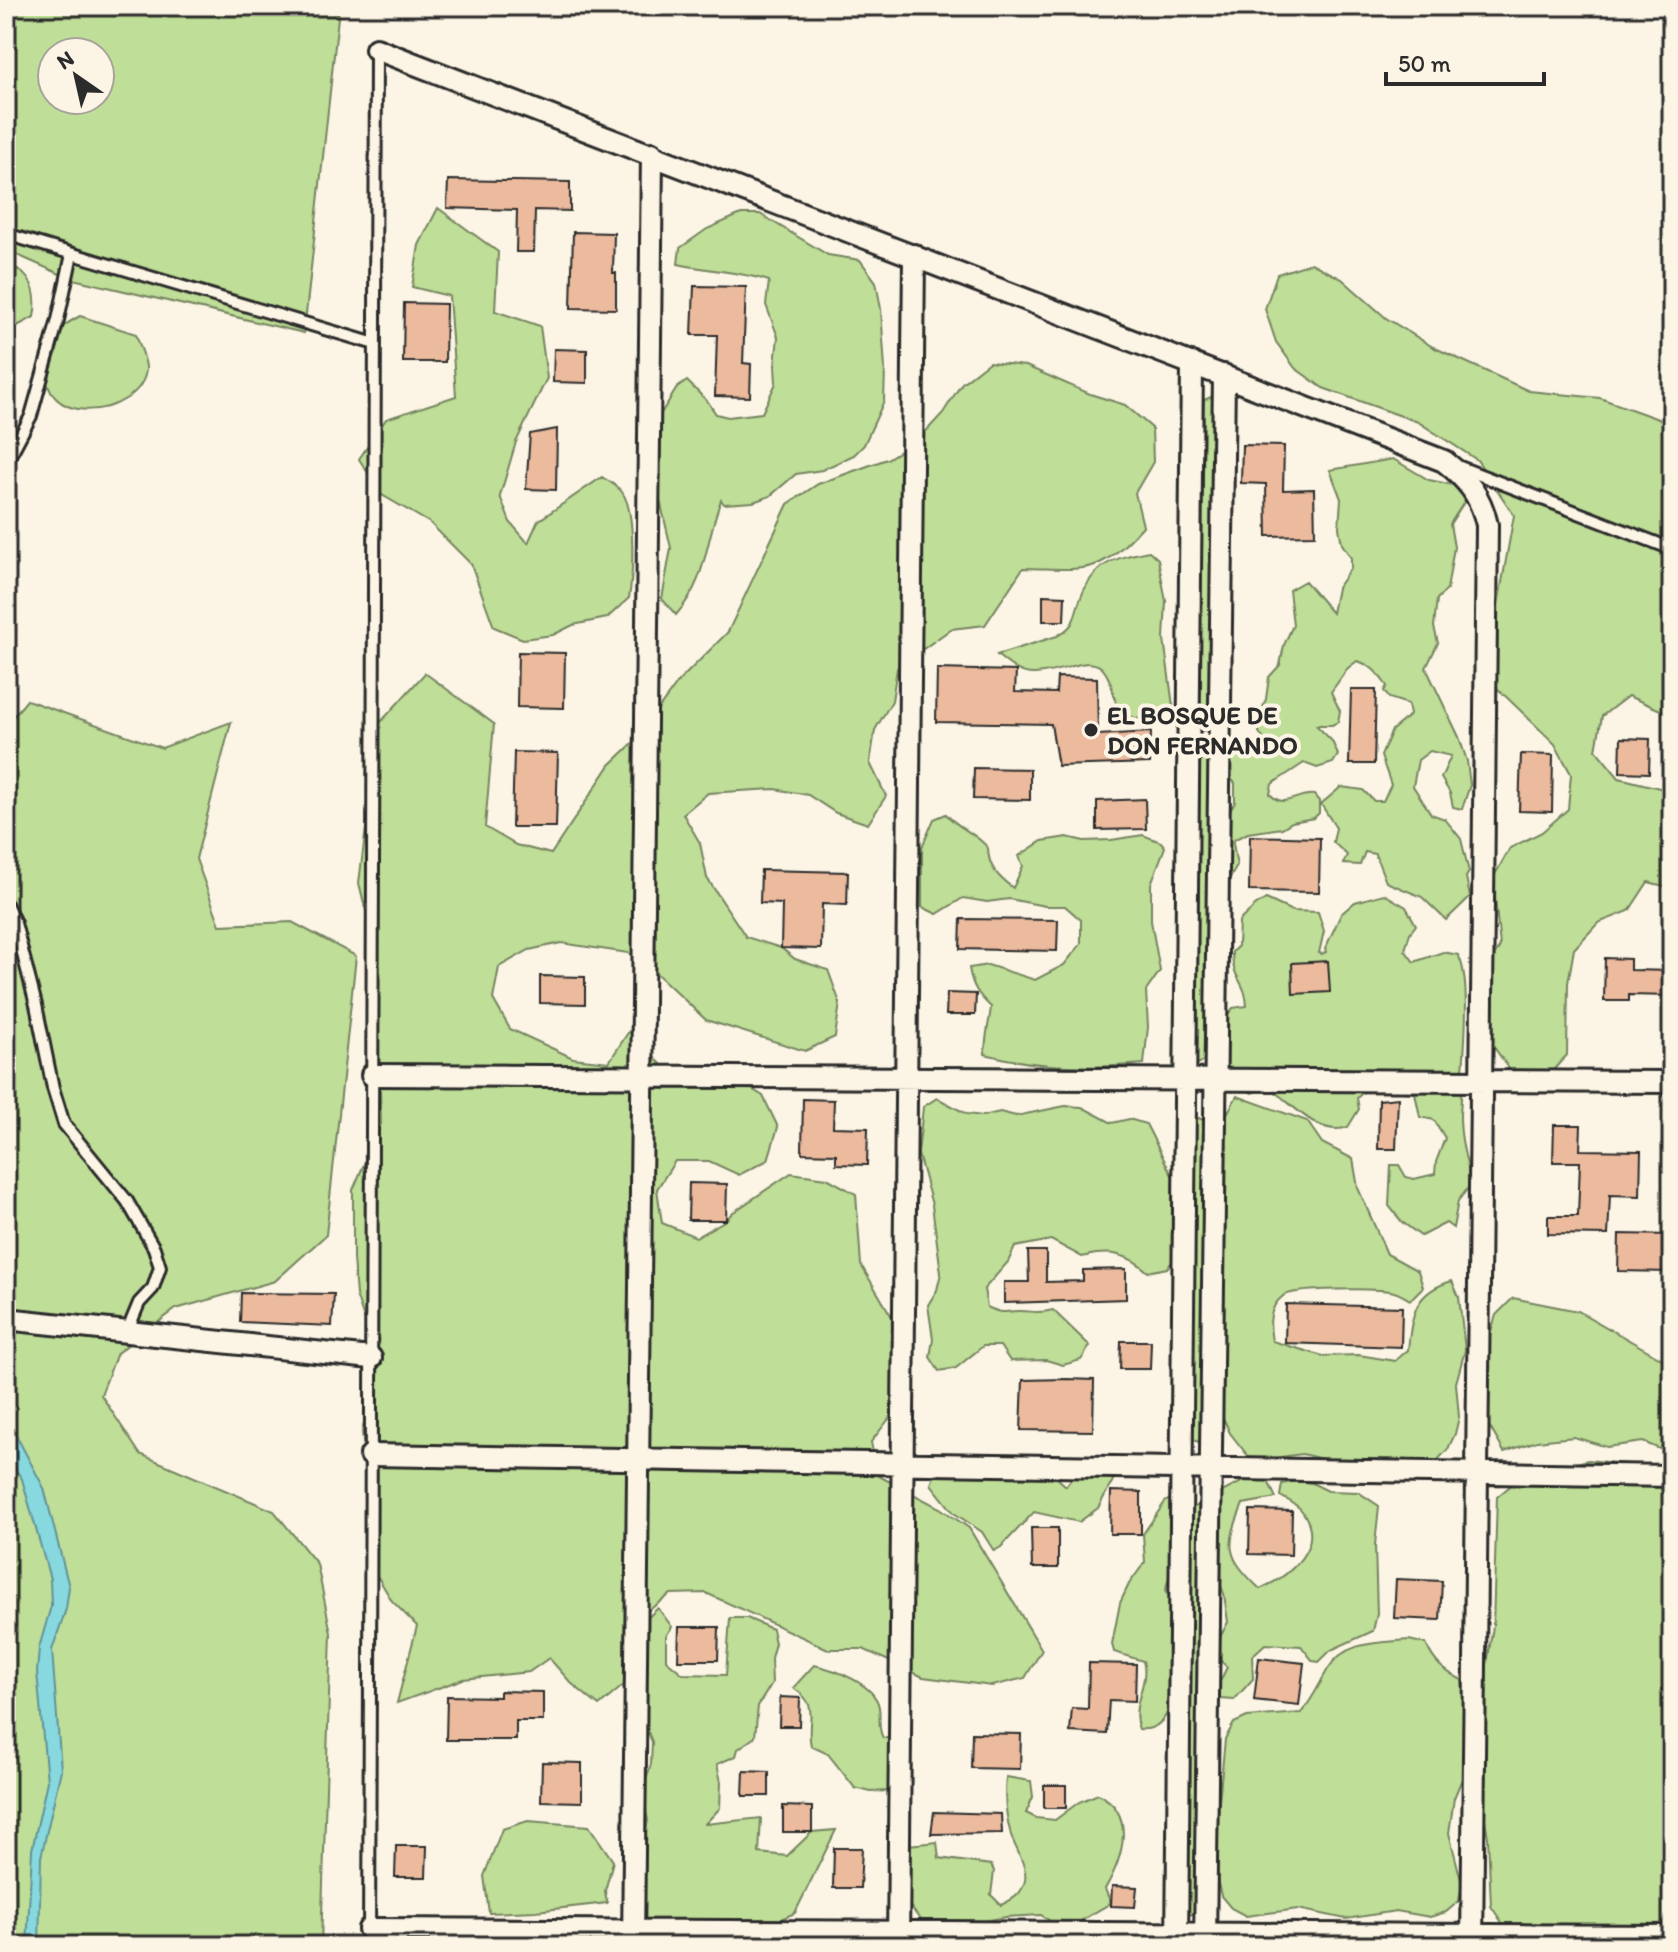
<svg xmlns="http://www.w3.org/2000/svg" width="1678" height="1952" viewBox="0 0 1678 1952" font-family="Itim,sans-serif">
  <rect width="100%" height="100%" fill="#fcf5e5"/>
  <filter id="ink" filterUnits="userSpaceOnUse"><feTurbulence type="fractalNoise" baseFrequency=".0125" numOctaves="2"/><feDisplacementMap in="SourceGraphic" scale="16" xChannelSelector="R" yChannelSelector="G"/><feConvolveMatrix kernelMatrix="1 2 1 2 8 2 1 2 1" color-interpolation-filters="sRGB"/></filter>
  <g filter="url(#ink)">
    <path fill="#bfde97" stroke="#758461" stroke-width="2" fill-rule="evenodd" d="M6,6H329L339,8L304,333L69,278L6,250ZM52,52H100V100H52Z
      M438,208L498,252L495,311L540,326L547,378L516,442L500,496L510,522L528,543L538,521L602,477C608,481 618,486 622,492C636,511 633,575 629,598L607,618L573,625L553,635L523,639L494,627L471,564L430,523L382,495L359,459L386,419L456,396L449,296L412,287L419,245Z
      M741,214H760L828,255L860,260L876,282L881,309L885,369L884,401L864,445L854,455L822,470L796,474L770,496L753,502L724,504L721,500C705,541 708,579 676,615L662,599L671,548L657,487L661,476L648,453L646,437L677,388L687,381L708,402L716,414L728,417L762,413L776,383L775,365L778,337L766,305L769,281C739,271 709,271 678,264L680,248L707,229Z
      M6,263C31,273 39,291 34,317L6,332Z
      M1311,263L1342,279L1386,318L1433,347L1529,391L1600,398L1672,424V715L1628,696L1602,716L1596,750L1619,778L1672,791V888L1648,882L1629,911L1598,923L1574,949L1568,983L1567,1055L1543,1081L1511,1072L1492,1044L1481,1010L1483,976L1500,946L1493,878L1510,848L1542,832L1568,809L1571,774L1555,744L1497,688L1489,655L1514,515L1477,460L1418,422L1323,388L1295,368L1276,342L1265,309L1277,274Z
      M80,316L136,334C139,345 147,360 146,370C141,417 32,433 47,357C52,332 58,328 80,316Z
      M989,362L1026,366L1090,394L1125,405L1152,428L1153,462L1135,493L1143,526C1097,577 1088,569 1023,568L985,625L951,629L897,668L892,701L875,730L870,763L886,796L868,824L836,813L808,795L775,789L708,793L683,814L700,843L707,878L746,937L781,948L795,959L828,970L840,1003L835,1037L805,1051L706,1020L656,973L628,953L561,943L529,950L499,967L493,999L510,1029L573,1058L609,1062L629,1031L662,1065L732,1077L763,1096L778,1127L768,1160L739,1175L709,1161H675L657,1189L662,1223L696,1237L726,1220L732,1213L791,1173L827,1178L856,1194L861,1265L914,1354L913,1388L871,1442L877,1475L940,1508L969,1528L1042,1650L1025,1678L992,1686L923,1677L863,1649H828L706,1593L671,1594L645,1613L643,1622L658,1608L672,1627L666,1636V1660L683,1674L726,1675L730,1618H747L772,1629L775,1643L771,1658L772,1683L758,1706L755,1737L738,1749L736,1756L717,1764L721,1782L720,1808L705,1824L761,1818L759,1853L787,1856L812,1832L836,1830L795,1913L760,1928L690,1927L637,1918L641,1858L648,1820L644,1803L645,1784L651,1764L652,1742L640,1712L638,1639L625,1684L599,1706L571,1683L549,1658L529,1672L463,1679L397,1703L417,1626L392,1601L376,1574L362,1432L378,1361L356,1295L353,1259V1190L381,1124L376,952L359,883L379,724L425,673L494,724L485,827L516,845L551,854L610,765L635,741L678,682L728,632L788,504L818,484L887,459L919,439L943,413L962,383Z
      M1211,397L1213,401L1209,704L1202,708L1200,704L1204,400Z
      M1393,459L1429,480L1453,485L1466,499L1450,524L1454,547L1447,590L1437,599L1434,627L1438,643L1426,668L1459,737L1467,761L1470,785L1462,809L1453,807L1450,793L1441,778L1451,756L1430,751L1418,760L1413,786L1431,814L1445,819L1461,839L1469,872L1466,877L1470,897L1446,920L1422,897L1386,882L1375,854L1365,852L1360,865L1343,864L1347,855L1333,842L1336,828L1321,804L1341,787L1363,790L1374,801H1383L1391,785L1381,756L1392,730L1410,715L1408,704L1389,698L1384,691L1387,686C1378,674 1372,665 1357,661L1348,668L1331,692L1340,711L1338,722L1332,725H1316L1332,741L1338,755L1333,763L1317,768L1304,763L1272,784L1270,794C1284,810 1296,793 1314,795L1319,801V813L1314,818L1292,822L1282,828L1248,833L1235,839L1233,843L1237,866L1227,883L1222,822L1235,802V783L1228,776L1231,746L1245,745L1249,748L1265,742L1259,732L1260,715L1266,699L1269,677L1280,665L1284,645L1293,625L1289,590L1305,581L1332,613L1337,588L1351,568V558L1342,544L1339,528L1341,499L1330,470Z
      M1149,551L1158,559L1166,601L1164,639L1173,706C1148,719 1143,725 1117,710C1105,636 1082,671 1035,674C1020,675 1008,664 997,655L1057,636C1077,625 1073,618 1080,600C1093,563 1114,558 1149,551Z
      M27,700L162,748L231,722L196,859L220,925L292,922L356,956L326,1235L275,1281L176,1309L117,1353L101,1395L140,1454L274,1511L317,1564L331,1633L321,1946H6V725Z
      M1203,739L1209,743L1205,1060L1198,1064L1196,1060L1200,742Z
      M946,814C959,829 976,833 988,848C988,867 999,878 1013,888L1023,866L1019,856L1042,841L1067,837L1084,841L1111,840L1143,835L1161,842L1165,847L1151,884V921L1160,971L1146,991L1148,1027L1144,1064C1091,1069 1037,1068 985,1054C985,1038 989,1024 991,1007C978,995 972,986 969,968L988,965L1035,980L1064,965L1081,944V920L1065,906H1045L1009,899L987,902L963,898L937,914L922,907V847L934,819Z
      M1384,894L1406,907L1416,925L1410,933L1405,950L1414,962L1443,952L1458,955C1474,981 1461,1082 1460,1116C1460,1139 1466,1161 1472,1183L1458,1201L1453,1228L1446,1223L1421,1236L1402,1222L1389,1206L1391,1165H1399L1406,1177L1414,1179L1435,1174L1436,1162L1445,1138L1434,1120L1420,1117L1415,1093L1402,1092L1389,1083L1363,1092L1357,1098L1359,1109L1348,1127C1319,1138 1292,1103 1271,1089L1252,1093L1217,1078L1225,1018L1233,1008L1247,1006C1246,980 1232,981 1232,952L1238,946L1239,921L1255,906L1266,899L1292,911L1318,912L1324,931L1319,953L1322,954L1326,952L1325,949L1341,914L1355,902Z
      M1237,1096L1307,1121L1322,1143L1353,1159L1358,1188L1387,1254L1418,1271L1423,1287L1410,1300C1405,1297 1399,1293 1394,1292C1378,1288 1293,1288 1283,1296C1268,1308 1269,1324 1272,1341L1323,1356L1359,1355L1395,1361L1408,1350C1412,1314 1414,1292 1452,1281L1459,1297L1465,1350L1456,1383L1459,1417L1455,1434L1448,1449L1436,1462L1420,1469L1352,1466L1302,1454L1252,1461L1230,1433L1219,1409L1215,1135Z
      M937,1098L967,1114L983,1116L1000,1112L1016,1116L1065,1106L1082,1107L1112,1123L1129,1119L1146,1124L1177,1185L1179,1254L1167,1268L1148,1272C1128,1253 1109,1250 1082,1257L1051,1240L1015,1247L1008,1262L984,1289L987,1307C1005,1315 1002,1311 1019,1311C1034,1311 1038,1314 1053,1310L1090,1346L1081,1360L1063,1365L1046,1360L1010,1361L1000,1346H983L956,1368L939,1371L930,1357L933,1339L928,1305L937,1290L941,1273L932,1205L918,1154L923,1107Z
      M1199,1118L1205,1121L1201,1439L1198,1442L1192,1438L1196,1120Z
      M1513,1298L1578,1311L1664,1360L1672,1368V1454L1643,1442L1607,1447L1574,1437L1537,1441L1504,1452L1487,1422L1485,1351L1496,1315Z
      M1588,1460L1672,1469V1770H1664L1672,1801V1936L1649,1946H1632L1577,1933H1509L1491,1906L1488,1837L1482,1802V1697L1493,1626L1497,1497L1521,1477Z
      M1046,1468L1066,1486L1076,1472L1117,1473L1098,1508L1079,1522L1034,1512L1001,1547L994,1551L982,1532L954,1513L931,1484L936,1471Z
      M1251,1477L1268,1481L1276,1498L1243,1504C1225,1548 1226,1556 1260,1589C1290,1576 1327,1545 1302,1511C1297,1504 1287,1500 1280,1496L1282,1484L1296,1481L1312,1483L1328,1491L1358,1492L1379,1506L1375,1545L1377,1614L1373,1631L1331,1650L1319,1662L1313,1661L1301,1646L1265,1644L1252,1656L1253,1679L1234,1700L1220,1699L1216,1690L1227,1667L1216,1656V1645L1228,1622L1224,1594L1216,1572L1218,1494Z
      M1170,1499C1174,1510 1182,1524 1183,1536C1185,1556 1165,1573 1166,1593L1179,1604C1178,1634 1187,1735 1139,1729C1129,1706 1150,1684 1143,1661L1114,1652L1112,1644L1120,1603L1129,1584L1145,1562L1143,1534L1165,1502Z
      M1198,1505L1200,1509L1196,1912L1190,1915L1188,1911L1192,1508Z
      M1409,1640L1426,1644C1434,1663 1444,1671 1462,1680L1470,1750L1467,1767L1454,1798L1449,1833L1462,1884L1459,1901L1446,1912L1430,1917L1396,1911L1346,1919L1298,1909L1246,1916L1231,1908L1221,1896L1217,1879L1215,1844L1225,1739L1234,1723L1247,1717L1301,1713C1313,1699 1319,1684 1328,1669C1345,1640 1380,1643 1409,1640Z
      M814,1665C834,1669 875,1684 879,1707C881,1719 877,1727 883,1738H895L896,1782L887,1791L871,1792L855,1788L828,1754L811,1746C805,1720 822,1706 793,1688Z
      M1006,1777L1031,1781L1033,1797L1026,1813L1036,1818L1055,1820L1079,1802L1098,1794C1137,1813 1123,1858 1105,1889L1111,1903L1073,1925H1056L1041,1915L1006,1917L957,1926L926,1923L919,1918L907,1902L908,1845L937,1842L939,1858L991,1865L994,1871L991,1895L1001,1905C1011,1900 1020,1896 1024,1884C1030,1869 1015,1849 1011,1835C1006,1817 1004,1796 1006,1777Z
      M528,1821L589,1826L613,1861L605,1891L607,1903L536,1911L489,1913L484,1876L502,1829Z
      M582,1938L598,1946H409L410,1939Z"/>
    <path fill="#87d8df" stroke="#629397" stroke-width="2" d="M6,1408L8,1420L44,1488L69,1587L66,1609L52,1650L61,1770L41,1857L39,1946H27L32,1850L47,1781L37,1672L39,1648L51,1606L50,1579L22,1479L6,1455Z"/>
    <path fill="#ecbb9e" stroke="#2b2b2b" stroke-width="2" d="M448,180L570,182V211L535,210L534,252H516L517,210L447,208Z
      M573,232L614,233L613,273H616V309L571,308Z
      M694,286L746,287L743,363L751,364L750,397L715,396L717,335H692Z
      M404,303L446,304L445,362H403Z
      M554,349L587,350V383L553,382Z
      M557,429L556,490L526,489L530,434Z
      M1242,445L1284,446L1283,490L1314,489L1315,535L1267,536L1266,484L1241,483Z
      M1043,595L1065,596L1064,621H1043Z
      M518,652L565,653L564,708L517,707Z
      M937,669L1016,671L1015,692L1056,693L1057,677L1097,678L1098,735L1151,732L1150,763L1058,766L1051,724L936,722Z
      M1351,690H1376L1374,764H1349Z
      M1621,738L1650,739L1649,773L1620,772Z
      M514,752L558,753L556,827H512Z
      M1521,754L1553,755L1552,812L1519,811Z
      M974,768L1030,769V800L973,799Z
      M1145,799L1146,829L1097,830V801Z
      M1250,836L1320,838L1319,892L1249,891Z
      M761,870L848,872L847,905L822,904L821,949L781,948L782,904L760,903Z
      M961,919L1058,920L1057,951L960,949Z
      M1605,958L1630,959V970L1672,971V996L1629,995V1001H1604Z
      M1328,961L1330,992L1293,994L1292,963Z
      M540,976L585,977V1004L540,1003Z
      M947,993L976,994L975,1015H946Z
      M1398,1098L1396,1149H1378L1379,1100Z
      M803,1099L834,1100L833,1127L868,1128L867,1165L836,1164V1154L802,1153Z
      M1554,1125H1581L1580,1150L1641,1151L1640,1196L1610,1195L1608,1235L1548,1234V1216H1578L1580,1162H1553Z
      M689,1183L727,1184L726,1220H688Z
      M1619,1234L1672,1235V1272L1618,1271Z
      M1028,1251H1046V1282L1083,1281V1270L1126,1269V1299L1004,1303V1282H1029Z
      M241,1293L334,1294L332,1326L240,1322Z
      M1286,1304L1402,1307L1401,1347L1285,1343Z
      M1121,1341H1151L1150,1369H1120Z
      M1067,1379L1094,1380L1093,1431L1021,1430L1023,1380Z
      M1111,1491L1141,1492V1534H1110Z
      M1250,1510L1292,1511L1291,1555L1249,1554Z
      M1031,1528H1058V1568H1032Z
      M1396,1579L1442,1581L1440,1620L1394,1618Z
      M679,1627H719L718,1660H678Z
      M1259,1658L1304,1663L1299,1705L1254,1700Z
      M1089,1663L1136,1664L1135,1701L1109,1700L1107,1734L1070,1732L1072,1708L1088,1709Z
      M500,1691L543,1692V1721H516V1740H446L447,1696L500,1697Z
      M780,1697L800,1698L799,1726H779Z
      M972,1733L1021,1734L1020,1769L971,1768Z
      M542,1762L582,1763V1802L541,1801Z
      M744,1771L769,1772V1796H743Z
      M1044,1785H1066V1808H1044Z
      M783,1806L812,1807V1832H783Z
      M934,1812L1001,1814L1002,1833L931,1834Z
      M396,1846H427L426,1877H395Z
      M834,1848H862L860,1888H833Z
      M1112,1886L1137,1887L1135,1907L1111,1906Z"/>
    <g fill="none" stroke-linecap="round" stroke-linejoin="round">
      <g stroke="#2b2b2b" stroke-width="16">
        <path id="service" d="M6,234L375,344
          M6,463L31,416L58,320L72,254
          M1457,466L1672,549
          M1189,723L1219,724
          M6,904L15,923L36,1005L53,1088L64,1124L127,1201L154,1248L160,1267L153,1288L139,1303L127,1332
          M369,1946L376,49"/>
      </g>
      <g stroke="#2b2b2b" stroke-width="26">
        <path id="minor" d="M376,49L1444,461C1467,479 1481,496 1487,525L1472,1946
          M372,1075L1672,1082
          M6,1319L371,1358
          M371,1455L1672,1476
          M369,1929L1672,1936
          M633,1946L652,153
          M898,1946L914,255
          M1177,1946L1192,363
          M1205,1946L1224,375"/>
      </g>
      <use href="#service" stroke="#fcf5e5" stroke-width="10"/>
      <use href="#minor" stroke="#fcf5e5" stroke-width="20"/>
    </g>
  </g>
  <circle fill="#2b2b2b" stroke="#fcf5e5" stroke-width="3" cx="1091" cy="730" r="8"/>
  <g text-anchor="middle" stroke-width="8" stroke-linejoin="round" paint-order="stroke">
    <g font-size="26" font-weight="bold" fill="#2b2b2b" stroke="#fcf5e5" text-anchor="start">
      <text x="1107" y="724">EL BOSQUE DE<tspan x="1107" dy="30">DON FERNANDO</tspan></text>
    </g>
  </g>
  <rect width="1678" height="1952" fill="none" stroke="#fcf5e5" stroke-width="32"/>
  <rect x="16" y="16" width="1646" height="1920" fill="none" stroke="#2b2b2b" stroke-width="3" filter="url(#ink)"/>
  <g transform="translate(76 76) rotate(326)"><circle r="38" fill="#fcf5e5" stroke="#a8a49b" stroke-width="2"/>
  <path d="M0-6L14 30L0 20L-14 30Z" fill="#2b2b2b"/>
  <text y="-12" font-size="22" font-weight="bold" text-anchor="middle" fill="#2b2b2b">N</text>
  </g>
  <path d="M1386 72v12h158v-12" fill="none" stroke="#2b2b2b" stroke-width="4"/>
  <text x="1398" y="72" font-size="24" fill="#2b2b2b" stroke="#fcf5e5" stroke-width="6" paint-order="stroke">50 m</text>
</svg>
